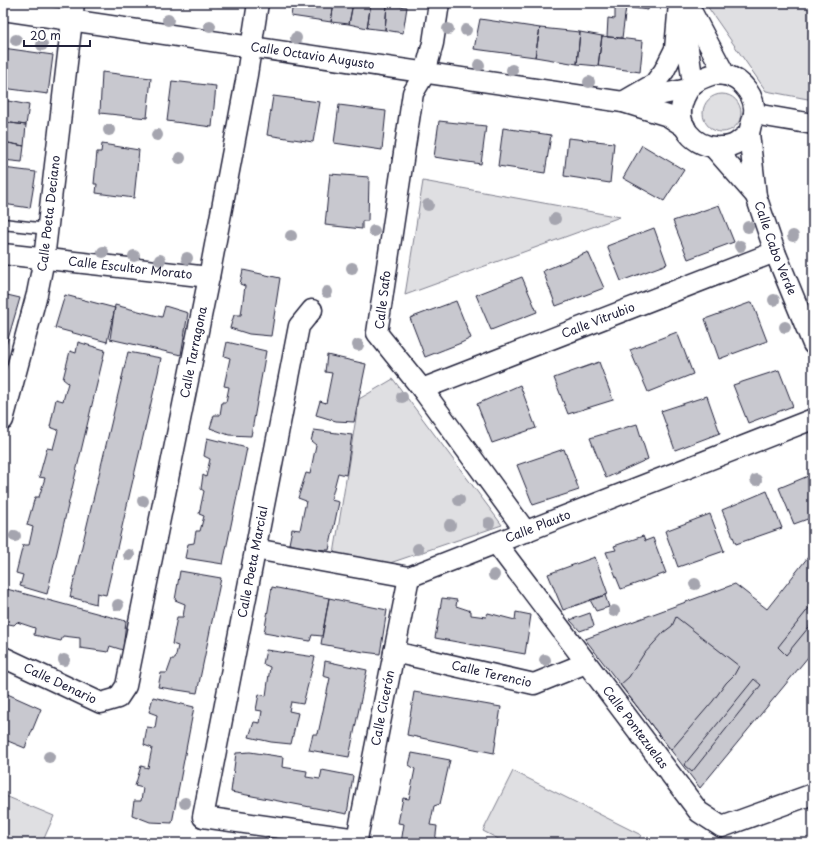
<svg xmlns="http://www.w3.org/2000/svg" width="816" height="846" viewBox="0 0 816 846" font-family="'Playpen Sans',sans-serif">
  <rect width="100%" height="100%" fill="#fff"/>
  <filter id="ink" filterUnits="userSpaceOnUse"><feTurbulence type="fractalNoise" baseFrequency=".025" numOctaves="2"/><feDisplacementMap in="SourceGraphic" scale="8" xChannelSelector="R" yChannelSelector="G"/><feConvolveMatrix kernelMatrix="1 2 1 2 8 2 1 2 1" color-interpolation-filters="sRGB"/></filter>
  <g filter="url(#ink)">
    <path fill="#dfdfe2" stroke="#80808e" d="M705,3H813V100L766,91Z
      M703 113a19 19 0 1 1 38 0a19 19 0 1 1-38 0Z
      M423,181L620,217L405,295Z
      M393,379L502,525L390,563L334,554L359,399Z
      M513,771L641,835L637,843H506L483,831Z
      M3,795L54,816L42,843H7L3,841Z"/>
    <path fill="#c8c8cf" stroke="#22223b" d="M194,3H220V6Z
      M293,3H334L331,22L291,16Z
      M334,3H353L349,24L331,22Z
      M353,3H371L367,28L349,24Z
      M371,3L387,5L385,30L367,28Z
      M626,3H649L648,10L626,7Z
      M387,5L407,7L403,33L385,30Z
      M615,6L626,7L622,38L607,37L608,18L615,19Z
      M480,19L540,28L535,57L474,49Z
      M540,28L580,32L577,64L535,57Z
      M580,32L602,36L598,66L577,64Z
      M602,36L643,41L640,72L598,66Z
      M3,48L53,55L48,94L3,88Z
      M102,72L151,78L147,118L100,113Z
      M172,81L216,86L212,127L167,121Z
      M273,96L320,102L313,142L267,135Z
      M3,100L29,105L26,125L3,122Z
      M339,105L386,111L382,150L334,143Z
      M439,121L486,126L481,164L434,157Z
      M3,122L26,125L24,146L3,142Z
      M503,128L551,135L545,173L498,166Z
      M568,138L614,143L610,183L564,176Z
      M3,142L24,146L22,162L3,160Z
      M102,144L139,150L134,198L96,193L97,184H94L97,152H101Z
      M642,145L684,170L664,201L623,178Z
      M3,168L36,172L30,208L3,204Z
      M330,174L369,177L368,221H362V229L325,225Z
      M719,205L734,242L688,259L673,221Z
      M654,228L667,264L621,281L607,246Z
      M588,252L604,288L556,306L543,271Z
      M243,270L280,278L271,336L249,334L230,328L234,315H241L245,286L240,284Z
      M522,277L537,312L491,330L476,295Z
      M3,294L20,298L3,356Z
      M65,295L115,308L107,342L55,328Z
      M456,301L471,338L461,343L425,357L410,318Z
      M752,302L767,341L719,359L705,319Z
      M115,305L162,317L165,306L188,313L181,355L110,339Z
      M677,332L693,374L648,392L630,350Z
      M78,342L105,350L47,594L20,586L23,575L16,573L23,545H29L33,527L27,525L35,497H39L45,478L39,477L47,448L53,449L58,430L50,427L56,399L63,401L68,383L63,379L70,351L76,353Z
      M227,342L266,351L251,436L229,435L210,428L214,415H220L222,402H226L229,387L224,386L230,358L224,356Z
      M128,352L161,358L158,373L106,595L97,593L96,604L70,597Z
      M327,355L366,364L354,422L336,421L316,415L320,401L326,403L332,373L325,372Z
      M599,362L613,400L568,414L554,378Z
      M779,370L793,406L748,423L733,385Z
      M520,385L536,428L492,443L477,404Z
      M707,396L720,433L675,450L661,411Z
      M637,424L648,459L606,478L590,438Z
      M314,430L352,435L346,475L338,473L331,500L339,502L329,550L309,549L289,544L292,529L300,530L306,501L298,498L306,473L310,474L316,445L311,441Z
      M207,438L247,448L223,564L185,558L188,544L194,543L196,531H200L204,516L199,514L204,491L201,489L203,475L206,477L210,459L204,456Z
      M564,449L579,490L533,505L517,465Z
      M813,474V517L794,524L779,488Z
      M767,491L782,528L736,544L722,510Z
      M710,514L724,551L678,567L665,531Z
      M643,536L645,541L653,538L666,573L621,589L606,552L616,550L614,546Z
      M812,552L813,553V651L700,788L585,639L735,584L767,609Z
      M595,557L608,594L563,610L548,574Z
      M180,571L221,578L197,693L158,687L161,673H167L172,659H175L178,646L172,644L177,617H183L185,604L175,600Z
      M272,587L329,598L322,636L312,635L310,641L264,633Z
      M3,588L126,621L123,650L110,646L108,652L80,648V638L63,636L61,641L34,635L35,628L17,622L14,625L3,623Z
      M605,595L609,607L596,611L590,600Z
      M329,598L387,610L380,654L364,652L321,644Z
      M442,598L457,600L456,606L471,611V615L486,617L488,613L515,620L516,612L531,615L525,654L435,638Z
      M813,603V622L786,655L778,647Z
      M590,613L594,626L580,631L570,620Z
      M676,617L739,666L734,675L726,683L713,701L671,750L620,685L629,677L643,655L664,632L672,626Z
      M266,650L315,657L303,704L291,702L289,711L298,713L291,744L271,742L249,737L254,722L260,723L262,711L256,710L259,694L266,696L270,667L263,664Z
      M325,661L367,670L349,757L309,750L313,734H318L330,678L323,676Z
      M754,679L761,685L692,772L684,765Z
      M3,692L41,709L25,748L3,739Z
      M414,692L501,707L494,753L407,735Z
      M153,697L194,707L172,823L150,822L132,815L134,801H141L143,788L135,786L141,766L148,768L152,748L144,745L147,727L155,728L157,715L149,712Z
      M250,752L283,757L282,767L307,771L306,777L320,779L322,770L353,776L347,814L231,792L236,753Z
      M412,753L450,760L440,804L434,806L430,825L437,826L435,843H401L404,824L398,823L403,798L409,799L415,769L409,765Z"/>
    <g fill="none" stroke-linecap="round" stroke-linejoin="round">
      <g stroke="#22223b" stroke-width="13">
        <path id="lane" d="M3,224L47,229"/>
      </g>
      <g stroke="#22223b" stroke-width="23">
        <g id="street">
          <path d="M439,3L433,43L425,73L413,93L377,333L422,389L526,532"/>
          <path d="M687,3L725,75"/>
          <path id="s1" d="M3,10L623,102L668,116L685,127"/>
          <path d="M685,27L693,84"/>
          <path d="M714,74C717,75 722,74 726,75C743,80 756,97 754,114C753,119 751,124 750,129C749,135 743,138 738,142C733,146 726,147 721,147C694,149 673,124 684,98C686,94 688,89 692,85C698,79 705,77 714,74Z"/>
          <path d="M639,99L688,89"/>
          <path d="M623,102L654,84L664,71L675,49L679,3"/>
          <path d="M754,114L813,124"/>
          <path id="s2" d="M749,133L756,196L775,252L813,344"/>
          <path d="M714,148L756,196"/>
          <path id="s3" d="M3,254L209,277"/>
          <path id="s4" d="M312,310L299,326L203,817L357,839L409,577"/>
          <path id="s5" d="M422,389L775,252"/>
          <path id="s6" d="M3,420L37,294L44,259L74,3"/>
          <path id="s7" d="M496,543L699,812L722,827L813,794"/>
          <path id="s8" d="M255,549L409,577L813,419"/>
          <path id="s9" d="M394,652L534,684L586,663"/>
          <path id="s10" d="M3,657L101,703L118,698L126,686L209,277L246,81L258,3"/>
        </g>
      </g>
      <use href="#lane" stroke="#fff" stroke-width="10"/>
      <use href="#street" stroke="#fff" stroke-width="20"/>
    </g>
    <g fill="#a5a5af">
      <circle cx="168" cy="20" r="6"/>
      <circle cx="210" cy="26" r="6"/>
      <circle cx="448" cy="29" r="6"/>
      <circle cx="466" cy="30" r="6"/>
      <circle cx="296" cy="38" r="6"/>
      <circle cx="16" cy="40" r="6"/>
      <circle cx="42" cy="45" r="6"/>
      <circle cx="479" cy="65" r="6"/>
      <circle cx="512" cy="70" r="6"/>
      <circle cx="589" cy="82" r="6"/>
      <circle cx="109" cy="130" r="6"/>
      <circle cx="157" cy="135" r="6"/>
      <circle cx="180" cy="158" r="6"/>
      <circle cx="428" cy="205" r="6"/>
      <circle cx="555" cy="219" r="6"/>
      <circle cx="748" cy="227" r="6"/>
      <circle cx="374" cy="231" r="6"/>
      <circle cx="291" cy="236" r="6"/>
      <circle cx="793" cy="236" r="6"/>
      <circle cx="740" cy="246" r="6"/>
      <circle cx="103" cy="252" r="6"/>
      <circle cx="134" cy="256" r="6"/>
      <circle cx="187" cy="258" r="6"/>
      <circle cx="160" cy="260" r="6"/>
      <circle cx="352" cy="268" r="6"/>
      <circle cx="327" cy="292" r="6"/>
      <circle cx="774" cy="300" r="6"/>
      <circle cx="785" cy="327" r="6"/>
      <circle cx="358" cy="345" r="6"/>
      <circle cx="402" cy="397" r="6"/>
      <circle cx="756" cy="480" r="6"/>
      <circle cx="459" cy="500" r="6"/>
      <circle cx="143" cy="501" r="6"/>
      <circle cx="489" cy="523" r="6"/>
      <circle cx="450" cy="525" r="6"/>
      <circle cx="15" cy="536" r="6"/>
      <circle cx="418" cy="549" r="6"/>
      <circle cx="129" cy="555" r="6"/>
      <circle cx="494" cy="575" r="6"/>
      <circle cx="695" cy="584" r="6"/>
      <circle cx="118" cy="605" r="6"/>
      <circle cx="614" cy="611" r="6"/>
      <circle cx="64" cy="660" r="6"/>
      <circle cx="545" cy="660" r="6"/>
      <circle cx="49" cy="757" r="6"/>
      <circle cx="185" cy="803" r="6"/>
    </g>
  </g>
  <g text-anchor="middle" stroke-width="4" stroke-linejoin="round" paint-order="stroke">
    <g font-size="12" fill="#22223b" stroke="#fff">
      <text dy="4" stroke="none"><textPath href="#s1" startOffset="313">Calle Octavio Augusto</textPath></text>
      <text dy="4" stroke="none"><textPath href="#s6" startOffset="212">Calle Poeta Deciano</textPath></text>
      <text dy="4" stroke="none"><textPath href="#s2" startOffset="119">Calle Cabo Verde</textPath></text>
      <text dy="4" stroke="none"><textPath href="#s3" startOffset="128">Calle Escultor Morato</textPath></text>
      <text transform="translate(383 300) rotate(-83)" y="4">Calle Safo</text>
      <text dy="4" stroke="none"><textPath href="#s5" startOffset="189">Calle Vitrubio</textPath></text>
      <text dy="4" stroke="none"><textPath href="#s10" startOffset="481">Calle Tarragona</textPath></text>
      <text dy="4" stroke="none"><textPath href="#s8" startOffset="295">Calle Plauto</textPath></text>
      <text transform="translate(253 562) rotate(-79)" y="4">Calle Poeta Marcial</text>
      <text dy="4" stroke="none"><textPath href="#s9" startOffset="100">Calle Terencio</textPath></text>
      <text dy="4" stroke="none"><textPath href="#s10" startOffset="63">Calle Denario</textPath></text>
      <text dy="4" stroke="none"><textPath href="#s4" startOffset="810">Calle Cicerón</textPath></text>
      <text dy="4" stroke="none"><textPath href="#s7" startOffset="231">Calle Pontezuelas</textPath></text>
    </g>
  </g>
  <rect width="816" height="846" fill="none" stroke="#fff" stroke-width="16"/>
  <rect x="8" y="8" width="800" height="830" fill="none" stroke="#22223b" stroke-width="1.5" filter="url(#ink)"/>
  <path d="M24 40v6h66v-6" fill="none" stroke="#22223b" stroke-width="2"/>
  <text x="30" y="40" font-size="12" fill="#22223b" stroke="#ffffff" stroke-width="3" paint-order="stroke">20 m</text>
</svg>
